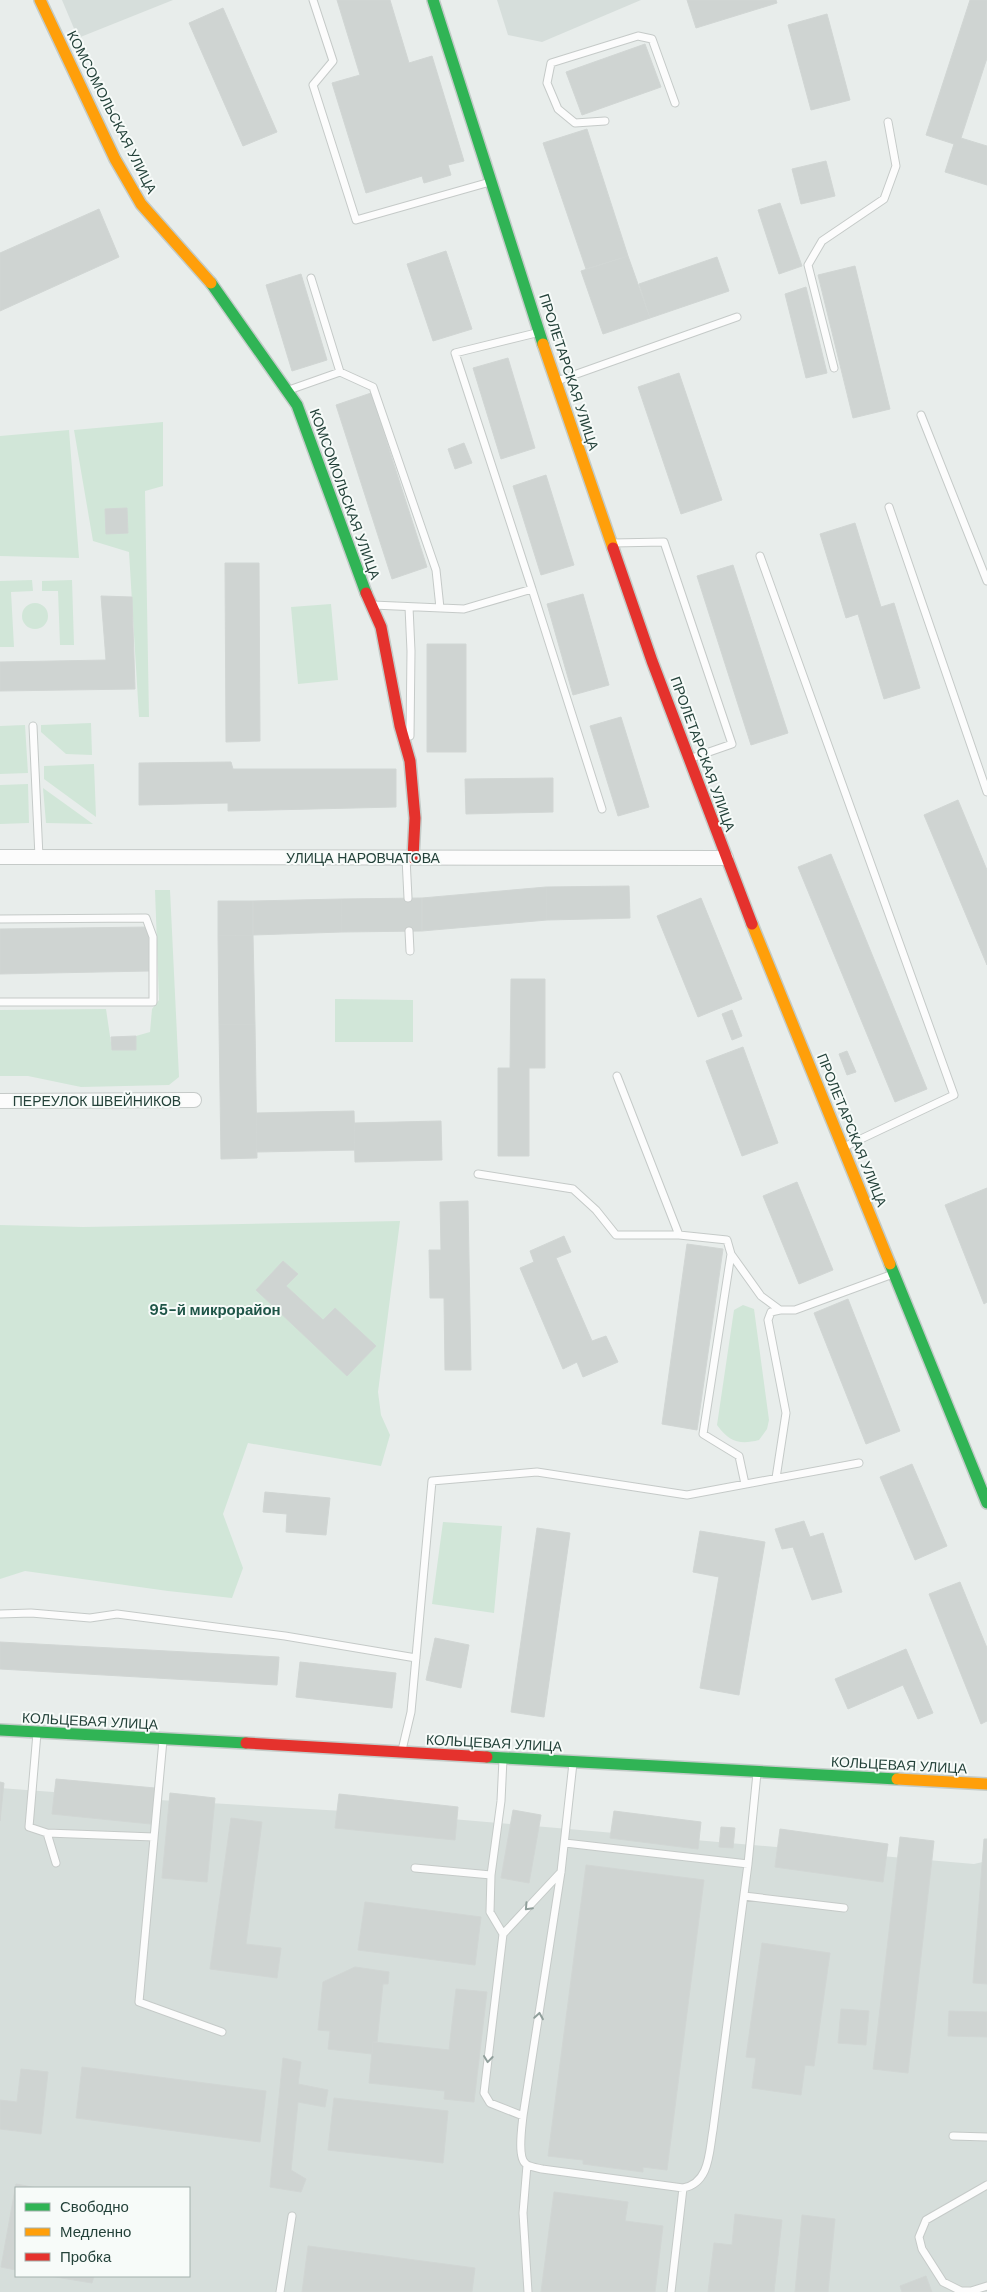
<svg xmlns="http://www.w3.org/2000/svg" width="987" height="2292" viewBox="0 0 987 2292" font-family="'DM Sans',sans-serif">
  <rect width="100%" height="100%" fill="#e8edeb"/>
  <path fill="#d6dedb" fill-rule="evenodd" d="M62,0H173L78,38Z
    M497,0H641L542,42L508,35Z
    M0,1788L159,1800L394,1814L974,1864L987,1861V2292H0ZM16,2188H189V2276H16Z"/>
  <path fill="#d1e6d8" d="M163,422V486L145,491L149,717H139L129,552L93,541L74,430Z
    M69,430L79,558L0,556V436Z
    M32,580L33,591L11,592L14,647H0V581Z
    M72,580L74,645H60L58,591H42V581Z
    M22 616a13 13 0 1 1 26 0a13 13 0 1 1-26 0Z
    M331,604L338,680L298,684L291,607Z
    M91,723L92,755L66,754L41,732V725Z
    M25,725L28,773L0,774V726Z
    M94,764L96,817L44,779V766Z
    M28,784L29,823L0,824V785Z
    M43,788L93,824L46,823Z
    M155,890H170L179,1077L169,1085L81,1087L28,1076H0V1010L106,1009L112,1050H136V1036L150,1032L152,1009L159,1000Z
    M335,999L413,1000V1042H335Z
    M400,1221L378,1392L381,1415L390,1435L381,1466L248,1443L223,1514L243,1568L232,1598L168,1591L25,1571L0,1579V1225L83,1227Z
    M743,1305L754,1309L769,1420L767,1429L759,1440C740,1445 729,1442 717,1425L734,1310Z
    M443,1522L502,1526L494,1613L432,1604Z"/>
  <path fill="#cfd4d2" stroke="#d1d6d4" d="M337,0H390L409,63L432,56L464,161L448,165L451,175L424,183L422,176L366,193L332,83L360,75Z
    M687,0H776L777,3L696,28Z
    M970,0H987V58L961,138L987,146V185L945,172L954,144L926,135Z
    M223,8L277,132L243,146L189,23Z
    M827,14L850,100L811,110L788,25Z
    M645,44L661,87L582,115L566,72Z
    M587,129L628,256L586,269L543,143Z
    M826,161L835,196L801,204L792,169Z
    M780,203L802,266L779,274L758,210Z
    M99,209L119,257L0,311V253Z
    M446,251L472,329L433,341L407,264Z
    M628,256L650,318L603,334L581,271Z
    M717,257L729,291L650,318L639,284Z
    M855,266L890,409L853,418L818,275Z
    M301,274L327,360L292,371L266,285Z
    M806,287L827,373L806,378L785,294Z
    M508,358L535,448L501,459L473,368Z
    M679,373L722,500L681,514L638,387Z
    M371,393L427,567L392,579L336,405Z
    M464,443L472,463L455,469L448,449Z
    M546,475L574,565L541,575L513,486Z
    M127,508L128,533L106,534L105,509Z
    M855,523L881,607L894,603L920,688L884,699L858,614L846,618L820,534Z
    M225,563H259L260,741L226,742Z
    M733,565L788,733L751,745L697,576Z
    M583,594L609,685L573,695L547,604Z
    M101,596L132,597L135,689L0,691V662L106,660Z
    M427,644H466V752H427Z
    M621,717L649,807L618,816L590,726Z
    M231,762L233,769H396V807L228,811V803L139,805V763Z
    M553,778V812L466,814L465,779Z
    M958,800L987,870V965L924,815Z
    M831,854L927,1089L895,1102L798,867Z
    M629,886L630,918L547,920L546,887Z
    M546,887L547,920L422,931V898Z
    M422,898V931L342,932L341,899Z
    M701,898L742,999L698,1017L657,916Z
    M341,899L342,932L253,935V901Z
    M218,901H253V935L218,936Z
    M148,927L149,971L0,974V929Z
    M253,935L255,1024L219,1025L218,936Z
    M511,979H545V1068H529V1156H498V1068H510Z
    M732,1010L742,1036L732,1040L722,1014Z
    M255,1024L257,1158L221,1159L219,1025Z
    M136,1036V1050H112L111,1037Z
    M743,1047L778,1143L742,1156L706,1061Z
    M847,1051L856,1072L847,1075L839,1054Z
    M354,1111L355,1150L257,1152L256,1113Z
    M441,1121L442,1160L355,1162L354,1123Z
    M797,1182L833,1270L799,1284L763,1196Z
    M987,1188V1302L984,1304L945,1205Z
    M468,1201L471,1370H445L444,1298H430L429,1250H441L440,1202Z
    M564,1236L571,1252L556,1258L592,1341L606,1336L618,1362L583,1377L577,1362L563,1369L520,1268L534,1262L530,1251Z
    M687,1244L723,1249L697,1430L662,1424Z
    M283,1261L298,1274L286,1286L323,1320L335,1308L376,1346L347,1376L256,1290Z
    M848,1299L900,1431L866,1444L814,1313Z
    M912,1464L947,1546L915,1560L880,1477Z
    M265,1492L330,1498L326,1535L286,1532L287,1514L263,1512Z
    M804,1521L810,1537L823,1533L842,1592L812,1600L793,1547L782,1549L775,1529Z
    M537,1528L570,1533L544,1717L511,1712Z
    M700,1531L765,1542L739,1695L700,1688L719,1577L693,1572Z
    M960,1582L987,1648V1721L981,1724L929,1594Z
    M435,1638L469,1645L461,1688L426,1680Z
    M0,1642L279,1657L277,1685L0,1669Z
    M906,1649L933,1713L918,1719L903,1685L848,1709L835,1679Z
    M300,1662L396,1673L392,1708L296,1697Z
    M56,1779L155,1788L151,1824L52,1814Z
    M0,1782L4,1783L0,1821Z
    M170,1793L215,1798L207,1882L162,1878Z
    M339,1794L458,1807L455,1840L335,1828Z
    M513,1810L541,1815L529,1883L501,1878Z
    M614,1811L701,1822L698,1849L610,1838Z
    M231,1818L262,1822L246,1944L281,1948L277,1978L210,1969Z
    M721,1827L735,1828L733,1848L719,1847Z
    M780,1829L888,1844L883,1882L775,1867Z
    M900,1837L934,1841L908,2073L873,2069Z
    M984,1839H987V1984L973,1983Z
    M586,1865L704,1880L667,2170L643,2167V2172L583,2164V2160L548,2156Z
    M365,1902L481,1917L475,1965L358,1950Z
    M762,1943L830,1953L814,2066L805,2065L801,2095L752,2088L756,2058L746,2057Z
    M355,1967L389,1972L388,1984H383L377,2042H373L372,2054L328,2049L330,2031L318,2030L323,1982Z
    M456,1989L487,1992L474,2102L444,2099L445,2091L369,2083L373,2042L449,2050Z
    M841,2009L869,2011L866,2045L838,2043Z
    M949,2011L987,2012V2037L948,2036Z
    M283,2058L301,2062L298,2084L328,2090L325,2107L298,2102L291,2170L306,2179L301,2192L270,2187Z
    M82,2067L266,2091L260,2142L76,2118Z
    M21,2069L48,2072L41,2134L0,2129V2100L17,2102Z
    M334,2098L448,2111L443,2163L328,2150Z
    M16,2184L37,2188H16V2270L1,2267Z
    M554,2192L628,2202L625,2221L663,2226L655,2292H541Z
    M735,2214L782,2220L774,2292H708L714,2243L732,2245Z
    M802,2215L835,2219L828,2292H795Z
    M308,2246L475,2268L472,2292H302Z
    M50,2276H94L92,2283Z
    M926,2276L932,2292H902L900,2286Z"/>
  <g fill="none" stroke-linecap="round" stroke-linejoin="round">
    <g stroke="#c5cac8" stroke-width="9">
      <path id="lane" d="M313,0L333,61L313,85L356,220L490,182
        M605,121L575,123L558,109L547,83L551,63L638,36L652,39L675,103
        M834,368L808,265L822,241L884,199L896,166L888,122
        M340,372L373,387L436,570L440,608
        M557,381L737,317
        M289,390L340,372L311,278
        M921,415L987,581
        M889,507L987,792
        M613,543L664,542L732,744L689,759
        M760,556L954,1095L844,1147
        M532,589L602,809
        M373,605L464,609L532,589L455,353L536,333
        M409,607L411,651L410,736
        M33,726L39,857
        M406,858L408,898
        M0,919L146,918L153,937V1002H0
        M409,931L410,951
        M617,1076L679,1235
        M478,1174L573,1189L596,1210L616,1235H679L727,1240L731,1254
        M776,1478L786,1413L768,1320L771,1312L780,1310H795L893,1274
        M745,1484L739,1456L703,1434L731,1254L761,1296L780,1310
        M0,1614L31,1613L90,1618L117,1614L285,1636L416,1658
        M37,1733L29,1827L47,1833L56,1863
        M163,1740L139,2002L222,2032
        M402,1750L411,1712L432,1481L537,1472L687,1495L859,1463
        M503,1759L501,1801L491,1875L490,1912L503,1934
        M573,1763L561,1872L523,2116C522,2126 517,2158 526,2164C530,2167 538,2168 542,2169L683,2188C710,2183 709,2152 713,2130L748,1864L757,1773
        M47,1833L154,1837
        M565,1843L748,1864
        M415,1868L491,1875
        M744,1896L844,1908
        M523,2116L490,2103L484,2093L503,1934L561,1872
        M953,2136L987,2137
        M527,2165L523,2213L528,2292
        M987,2185L926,2220L919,2237L922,2249L943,2282L961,2291H971L987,2286
        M280,2292L292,2216
        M671,2292L683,2188"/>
    </g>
    <g stroke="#c5cac8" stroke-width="16">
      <path id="street" d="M0,857L726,858
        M0,1101L194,1100"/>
    </g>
    <g stroke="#c3cbc8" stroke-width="14">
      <path id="fast" d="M433,0L543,344
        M211,283L297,405L366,593
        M890,1264L987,1503
        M0,1730L246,1743
        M487,1757L897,1779"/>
    </g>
    <g stroke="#c3cbc8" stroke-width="14">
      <path id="slow" d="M40,0L115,159L141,204L211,283
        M543,344L613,548
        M752,924L890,1264
        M897,1779L987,1784"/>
    </g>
    <g stroke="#c3cbc8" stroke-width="14">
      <path id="jam" d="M613,548L652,661L752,924
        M366,593L381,627L400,726L410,761L415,818L413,858
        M246,1743L487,1757"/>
    </g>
    <use href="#lane" stroke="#fcfcfc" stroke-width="7"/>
    <use href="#street" stroke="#fcfcfc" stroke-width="14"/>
    <use href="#fast" stroke="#30b455" stroke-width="11"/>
    <use href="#slow" stroke="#ff9f0a" stroke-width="11"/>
    <use href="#jam" stroke="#e5322d" stroke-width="11"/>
  </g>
  <defs><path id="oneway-chevron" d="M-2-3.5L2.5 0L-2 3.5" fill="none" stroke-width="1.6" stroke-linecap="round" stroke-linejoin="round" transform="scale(1.25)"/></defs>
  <g stroke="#909f9b">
    <use href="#oneway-chevron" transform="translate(528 1907) rotate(133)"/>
    <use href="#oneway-chevron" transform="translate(539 2016) rotate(-81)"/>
    <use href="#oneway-chevron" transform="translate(488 2059) rotate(97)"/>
  </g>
  <g text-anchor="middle" stroke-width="4" stroke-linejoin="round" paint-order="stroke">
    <g font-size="14" fill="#24423a" stroke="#f7fbf9">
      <text transform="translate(112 112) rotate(63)" y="5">КОМСОМОЛЬСКАЯ УЛИЦА</text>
      <text transform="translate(569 372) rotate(72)" y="5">ПРОЛЕТАРСКАЯ УЛИЦА</text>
      <text transform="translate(345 494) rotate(70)" y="5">КОМСОМОЛЬСКАЯ УЛИЦА</text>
      <text transform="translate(703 754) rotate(70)" y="5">ПРОЛЕТАРСКАЯ УЛИЦА</text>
      <text x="363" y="863">УЛИЦА НАРОВЧАТОВА</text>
      <text x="97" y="1106">ПЕРЕУЛОК ШВЕЙНИКОВ</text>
      <text transform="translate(852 1130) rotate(68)" y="5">ПРОЛЕТАРСКАЯ УЛИЦА</text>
      <text transform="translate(90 1721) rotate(3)" y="5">КОЛЬЦЕВАЯ УЛИЦА</text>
      <text transform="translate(494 1743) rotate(3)" y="5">КОЛЬЦЕВАЯ УЛИЦА</text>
      <text transform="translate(899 1765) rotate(3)" y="5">КОЛЬЦЕВАЯ УЛИЦА</text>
    </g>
    <g font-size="15" font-weight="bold" fill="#1f5548" stroke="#f7fbf9">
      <text x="215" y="1315">95-й микрорайон</text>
    </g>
  </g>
  <rect x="15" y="2187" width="175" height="90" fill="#f7fbf9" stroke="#a3b1ad"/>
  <rect x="25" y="2203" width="25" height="8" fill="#30b455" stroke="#a3b1ad"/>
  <text x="60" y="2212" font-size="15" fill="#24423a">Свободно</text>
  <rect x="25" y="2228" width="25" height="8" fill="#ff9f0a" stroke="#a3b1ad"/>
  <text x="60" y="2237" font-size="15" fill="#24423a">Медленно</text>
  <rect x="25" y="2253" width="25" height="8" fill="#e5322d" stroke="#a3b1ad"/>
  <text x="60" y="2262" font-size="15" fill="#24423a">Пробка</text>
</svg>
